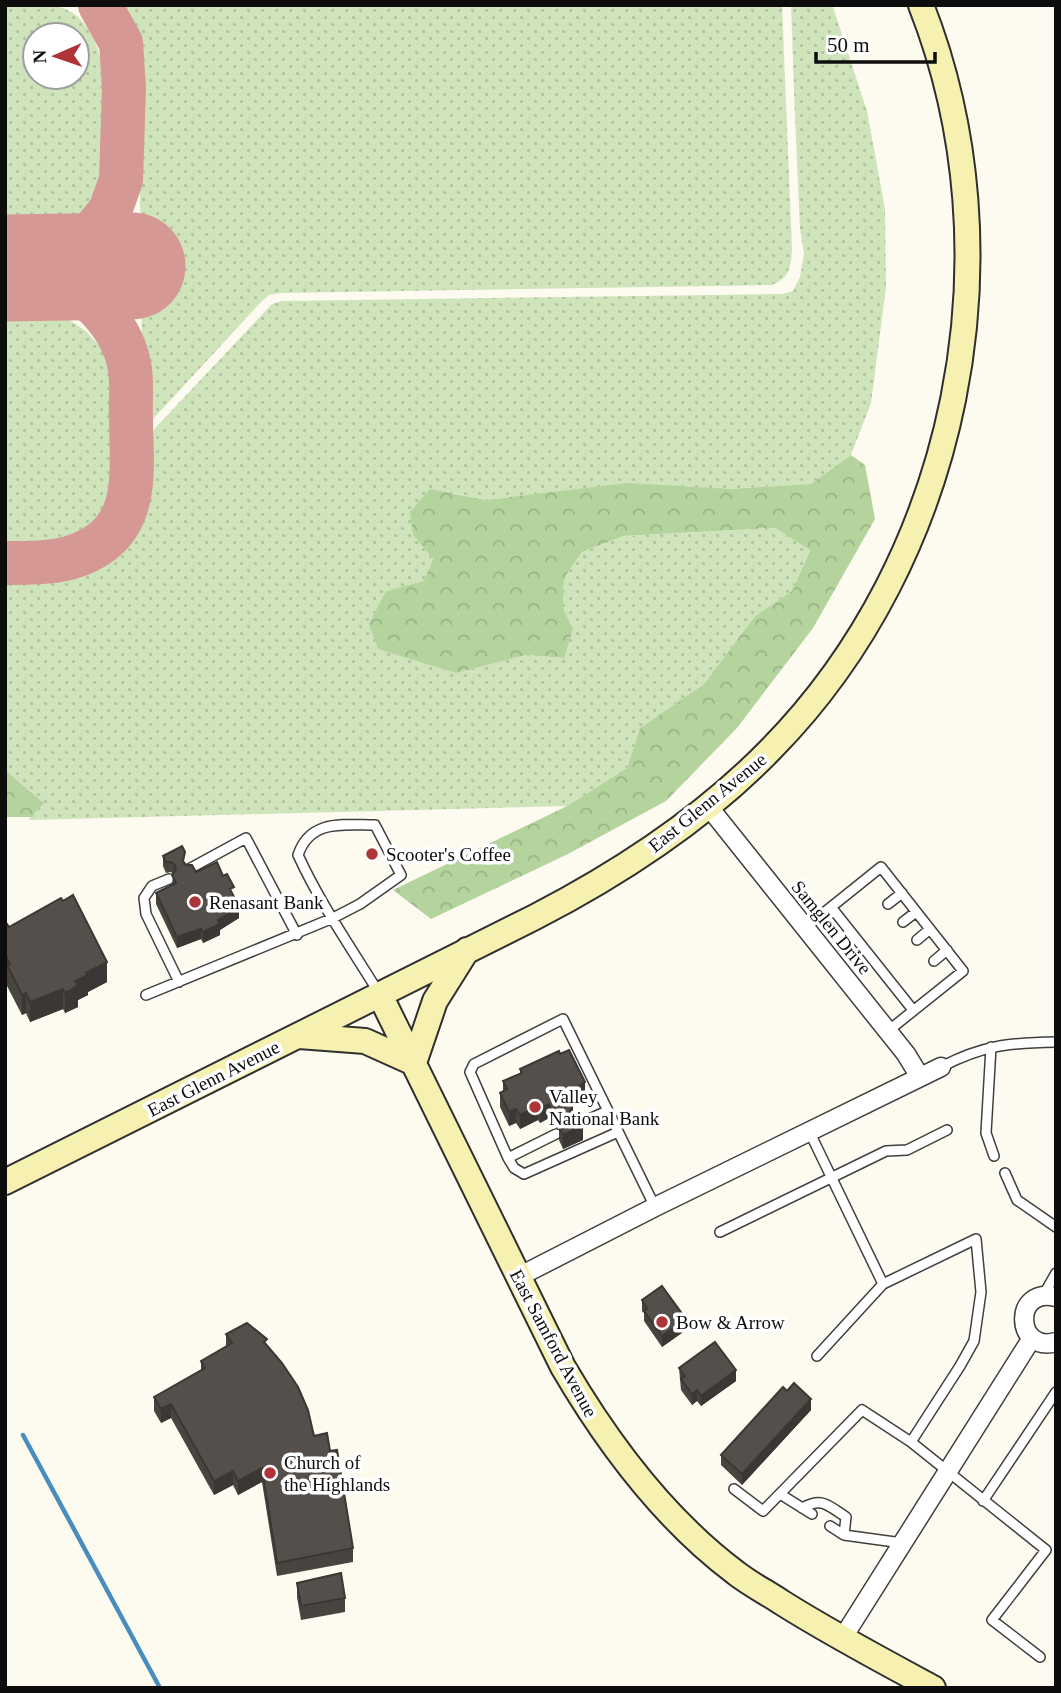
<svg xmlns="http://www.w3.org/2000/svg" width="1061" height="1693" viewBox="0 0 1061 1693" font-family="'Times New Roman',serif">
  <defs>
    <pattern id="grass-dots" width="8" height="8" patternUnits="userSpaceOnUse" patternTransform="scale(1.75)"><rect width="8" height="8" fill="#d0e4bc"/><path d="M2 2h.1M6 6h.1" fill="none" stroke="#b1c2a0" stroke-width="1.8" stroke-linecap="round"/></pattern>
    <pattern id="forest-crowns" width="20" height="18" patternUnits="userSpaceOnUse" patternTransform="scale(1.75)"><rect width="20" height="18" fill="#b4d39d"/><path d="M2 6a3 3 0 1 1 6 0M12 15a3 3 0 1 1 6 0" fill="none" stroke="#9ab486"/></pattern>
  </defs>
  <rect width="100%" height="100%" fill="#fdfbef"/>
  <path fill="url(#grass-dots)" fill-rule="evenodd" d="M5,5C30,5 57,0 77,16C89,27 99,47 101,63C103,77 102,92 103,106C103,140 110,180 88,210C69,236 34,235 5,236ZM35,35H77V77H35Z
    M117,5H782L792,249C791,266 790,278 772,285L280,293L269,295L261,302L153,419L143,420L138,61C135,39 129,23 117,5Z
    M791,5L833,7L867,111L885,209L886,287L871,403L851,455L811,484L729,489L549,493L486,500L453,493L413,535L433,559L424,582L386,591L455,673L527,655L563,658L573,629L563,608L564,578L582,552L625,536L775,528L810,549L792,591L755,616L704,684L640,728L627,768L567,806L28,820L43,802L5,770V576C54,576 107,574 132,524C137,515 143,504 144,494C145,476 144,457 144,440L272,304L282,301L782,294L793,291L800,277L804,253L800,229L795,117Z
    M35,307L63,316L86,331L105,352L118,379L119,480L113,504L99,526L77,542L52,550H5V308Z"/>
  <path fill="url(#forest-crowns)" d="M851,455L865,465L875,519L813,628L737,728L666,801L568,854L431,919L393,890L567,806L627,768L640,728L704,684L755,616L792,591L810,550L775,528L624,536L582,552L564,578L563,608L573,629L564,658L527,655L456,673L378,649L369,624L386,591L424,581L433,559L413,535L410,512L430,489L486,500L628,483L729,489L811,484Z
    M5,770L44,803L31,817H5Z"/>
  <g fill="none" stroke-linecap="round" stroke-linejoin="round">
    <path stroke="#488dbe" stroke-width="4.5" d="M23,1435L160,1688"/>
    <path stroke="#d69894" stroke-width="44" d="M31,268L91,234L110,211L121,180L124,88L121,43L100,5
      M5,563C40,563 73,564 102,542C140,513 131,460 131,418C130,401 133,381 129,364C125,344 113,324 99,309C89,297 46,277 31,268"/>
    <path stroke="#d69894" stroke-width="107" d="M5,268L132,266"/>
    <g stroke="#404040" stroke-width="12">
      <path id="lane" d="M189,869L246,838L297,935
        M169,879L152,886L144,898L146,914L179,982
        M888,904L902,893
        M831,907L913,1010
        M903,922L916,912
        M805,928L881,867L963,971L888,1031
        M917,940L930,929
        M934,961L947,950
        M146,995L333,918L360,904L401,875L375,825C343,825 310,819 298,855C320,903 351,948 379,993
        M991,1047L986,1133L994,1156
        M941,1067C983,1045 1009,1043 1056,1042
        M576,1125L607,1111
        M809,1131L883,1284L817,1356
        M618,1132L524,1174L514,1168L508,1158L470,1072L474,1064L563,1019L655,1207
        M508,1158L556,1134
        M1005,1173L1017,1200L1056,1227
        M720,1232L886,1151L907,1150L947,1130
        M883,1284L976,1239L981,1292L974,1341L960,1366L911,1442
        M1043,1296L1056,1273
        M734,1489L763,1511L862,1410L911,1442L1046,1550L992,1620L1040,1657
        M780,1494L812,1514
        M983,1501L1056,1392
        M802,1508C823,1497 827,1505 846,1517L844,1535
        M830,1526L844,1535L902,1543"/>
    </g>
    <g stroke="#404040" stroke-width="21">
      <path id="street" d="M708,806L906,1054L920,1077
        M518,1277L655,1207L941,1067
        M1056,1297C1012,1286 1015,1354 1056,1342
        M842,1639L1032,1338"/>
    </g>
    <g stroke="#2f2f2f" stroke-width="28">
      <path id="secondary" d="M380,995L563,1367C608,1444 664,1519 736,1573C750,1584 766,1592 781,1602C830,1633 881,1660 933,1688
        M299,1036L365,1041L414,1063
        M414,1063L435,1001L467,950
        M5,1182L535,917C622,872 703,819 771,749C959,558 1019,254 921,5"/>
    </g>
    <use href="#lane" stroke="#fff" stroke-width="9"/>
    <use href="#street" stroke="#fff" stroke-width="18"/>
    <use href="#secondary" stroke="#f6f0b1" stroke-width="24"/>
  </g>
  <path fill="#484440" d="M163,856L185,864L196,872L234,897L239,918L220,930V935L203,943L201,939L177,948L156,904V893L172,885L173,874L171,872L166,873L163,866Z
    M5,925L9,927L107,982L88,992V995L78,1000V1007L65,1013L63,1009L30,1022L26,1013L22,1015L7,986V980L5,976Z
    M520,1069L585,1096L573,1105V1117L583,1140L563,1149L559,1140V1128H553L549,1118L540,1123L538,1120L520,1129L516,1123L509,1126L500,1107V1093L503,1091V1081L520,1074Z
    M642,1300L686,1330L662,1347L644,1321V1313L642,1311Z
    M226,1334L267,1345L314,1436L330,1451L353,1548V1562L277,1576L262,1482L238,1495L233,1485L214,1495L171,1418L161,1423L154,1411V1397L201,1370V1361L226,1347Z
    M679,1368L736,1381L701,1406L697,1401L692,1405L681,1390Z
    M787,1391L811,1410L742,1485L721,1465V1455Z
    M297,1583L345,1598V1612L301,1620L297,1597Z"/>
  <path fill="#3b3734" d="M239,907V918L220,930V935L203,943V932L218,920Z
    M201,929V939L177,948V937Z
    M107,962V982L88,992V995L78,1000V1007L65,1013V993L75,981L86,973Z
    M63,989V1009L30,1022V1002Z
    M26,993V1013L22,1015V995Z
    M585,1082V1096L568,1108V1094Z
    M549,1104V1118L540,1123V1109Z
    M573,1105V1119L569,1113Z
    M538,1106V1120L520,1129V1115Z
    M516,1109V1123L509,1126V1112Z
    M583,1126V1140L563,1149V1135Z
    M686,1319V1330L662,1347V1336Z
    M736,1370V1381L701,1406V1396Z
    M697,1390V1401L692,1405V1394Z
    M811,1399V1410L742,1485V1474Z
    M171,1404V1418L161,1423V1409Z
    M262,1468V1482L238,1495V1481Z
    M233,1471V1485L214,1495V1481Z"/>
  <path fill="#544f4b" stroke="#3b3734" stroke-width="2" d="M182,846L185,852L183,861L186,865H192L196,872L217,862L223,876L227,874L234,887L230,889L239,907L218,920L220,924L203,932L201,929L177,937L156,893L176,883L172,875L176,870L175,865L171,862H166L163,856Z
    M73,895L107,962L86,973L88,975L75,981L78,986L65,993L63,989L30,1002L26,993L22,995L7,965L10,964L5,955V925L7,924L9,927L61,898L63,901Z
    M569,1050L585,1082L568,1094L573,1105L569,1113L573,1117H579L583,1126L563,1135L559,1126L562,1118L559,1114H553L549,1104L540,1109L538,1106L520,1115L516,1109L509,1112L500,1093L507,1089L503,1081L522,1073L520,1069L559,1051L560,1054Z
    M662,1286L686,1319L662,1336L644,1311L647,1308L642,1300Z
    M247,1323L267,1339L264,1342L282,1363L298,1387L308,1410L314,1436L327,1433L330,1451L337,1450L353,1548L277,1563L262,1468L238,1481L233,1471L214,1481L171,1404L161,1409L154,1397L205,1368L201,1361L232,1343L226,1334Z
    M715,1342L736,1370L701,1396L697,1390L692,1394L681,1379L685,1376L679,1368Z
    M794,1383L811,1399L742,1474L721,1455L783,1387L787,1391Z
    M341,1573L345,1598L301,1606L297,1583Z"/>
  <g fill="#ae3438" stroke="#fff" stroke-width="2.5">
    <circle cx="372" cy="854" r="7"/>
    <circle cx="195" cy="902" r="7"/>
    <circle cx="535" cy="1107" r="7"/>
    <circle cx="662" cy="1322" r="7"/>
    <circle cx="270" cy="1473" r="7"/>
  </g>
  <g text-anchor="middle" stroke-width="7" stroke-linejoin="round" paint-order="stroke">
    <g font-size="19" fill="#0d0d0d" stroke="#fff">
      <text transform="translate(707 802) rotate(-39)" y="7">East Glenn Avenue</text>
      <text transform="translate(832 927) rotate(51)" y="7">Samglen Drive</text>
      <text transform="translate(213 1078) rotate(-27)" y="7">East Glenn Avenue</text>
      <text transform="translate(554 1343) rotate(62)" y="7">East Samford Avenue</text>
    </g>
    <g font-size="19" fill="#0d0d0d" stroke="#fff" text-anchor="start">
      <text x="386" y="861">Scooter's Coffee</text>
      <text x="209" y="909">Renasant Bank</text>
      <text x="549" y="1103">Valley<tspan x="549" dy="22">National Bank</tspan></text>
      <text x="676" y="1329">Bow &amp; Arrow</text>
      <text x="284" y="1469">Church of<tspan x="284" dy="22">the Highlands</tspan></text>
    </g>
  </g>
  <rect width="1061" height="1693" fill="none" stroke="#0d0d0d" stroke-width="14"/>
  <g transform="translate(56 56) rotate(268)"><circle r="33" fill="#ffffff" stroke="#9e9e9e" stroke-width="2"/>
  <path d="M0-5L12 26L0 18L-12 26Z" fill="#ae3438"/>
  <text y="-10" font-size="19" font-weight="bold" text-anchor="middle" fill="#0d0d0d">N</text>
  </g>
  <path d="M816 52v10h119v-10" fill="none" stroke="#0d0d0d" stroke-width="3.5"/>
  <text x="827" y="52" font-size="21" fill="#0d0d0d" stroke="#ffffff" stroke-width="5" paint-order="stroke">50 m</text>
</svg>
